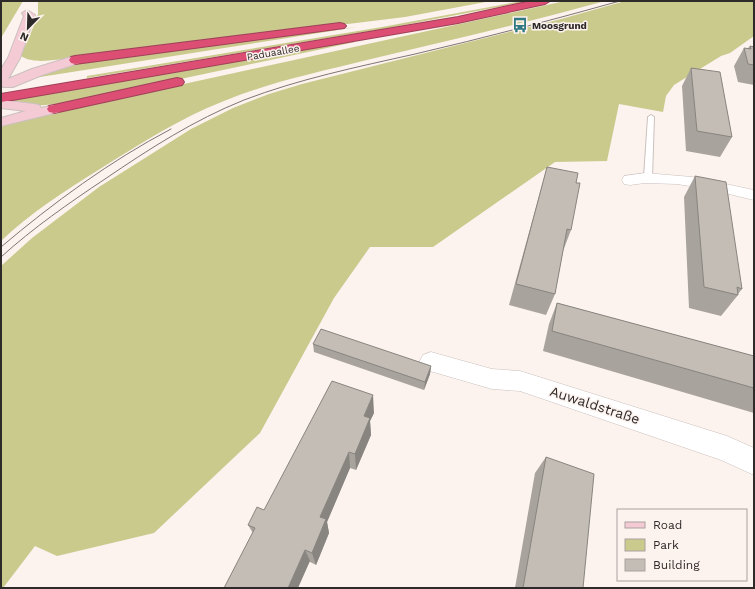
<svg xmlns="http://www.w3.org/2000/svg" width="755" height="589" viewBox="0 0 755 589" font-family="'Work Sans',sans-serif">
  <rect width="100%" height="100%" fill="#fcf2ee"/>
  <path fill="#caca8d" d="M1,1H23L1,38Z
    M38,1H491L405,17L72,58C57,59 34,65 21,56L35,23L38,14Z
    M522,1H529L383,29L87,78V76L382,27Z
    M565,1H605C526,23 446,41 367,60C319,72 270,82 224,101C180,118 140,144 100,169C66,190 30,213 1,241V125L101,102Z
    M625,1H754V36L730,53L721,56L674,85L666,96L663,112L619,104L607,161L555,162L433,247H370L334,298L260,433L154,533L57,556L35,546L3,588H1V266L32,238L99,187L191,129L233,108L269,94L302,84L561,19Z
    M357,27L21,80L56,67L134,54Z
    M352,41L355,42L86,99C61,103 33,110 9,101Z"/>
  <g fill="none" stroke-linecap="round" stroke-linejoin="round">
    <g stroke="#cac0bd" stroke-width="2">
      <path id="lane" d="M651,115L654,117L652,177L648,179L644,177L648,117Z"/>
    </g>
    <g stroke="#cac0bd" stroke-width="1">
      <path id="street" d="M645,173L692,177L754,190V200L708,189L677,184L645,183L630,185L624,184L622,180L624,176Z
        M431,352L492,369L520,371L727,436L754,448V475L721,460L520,391L492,389L423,369L419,362L423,355Z"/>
    </g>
    <g stroke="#cac0bd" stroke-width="2">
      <path id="secondary" d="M27,10L35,15L20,58L8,79L32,69L71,57H79L81,60L79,63L42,75L13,87H3L1,84V69L8,58L24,16L22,13Z
        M1,100L34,104L39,105L41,108L54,105L59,106L61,109L59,112L1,126V118L26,111L1,108Z"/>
    </g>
    <g stroke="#9f4159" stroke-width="2">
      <path id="highway" d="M531,1H550L545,4L458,23L1,102V94L458,17Z
        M340,23L344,24L346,26L344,28L75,64L71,63L69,60L71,57L75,56Z
        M177,78L182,79L184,82L182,85L54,113L49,112L47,109L49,106L54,105Z"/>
    </g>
    <use href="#lane" fill="#fff" fill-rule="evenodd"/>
    <use href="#street" fill="#fff" fill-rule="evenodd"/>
    <use href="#secondary" fill="#f4cad5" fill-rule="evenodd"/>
    <use href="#highway" fill="#dc4e73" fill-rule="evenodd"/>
    <path stroke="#7d7775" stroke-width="1" d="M1,247C53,203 110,161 171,129
      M1,257C33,228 69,203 105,179C149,149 194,120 244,100C299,79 357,67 415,54C484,38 552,20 620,1"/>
  </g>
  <path fill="#a8a39c" d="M750,46L754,47V85L738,82L734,66L744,48H748Z
    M691,68L732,137L720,157L686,151L682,86Z
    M547,167L576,183L571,230L563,251L555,294L546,315L509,305Z
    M695,176L742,289L738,294V295L721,316L689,308L684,197Z
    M557,303L754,356V413L543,351L549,324Z
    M313,344L431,366L430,374L424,390L314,352Z
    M374,413L370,421L371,435L356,470L350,468L327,522L329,533L316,565L253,533L248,525Z
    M546,457L583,588H515L535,473Z"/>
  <path fill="#88847f" d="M431,366L430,374L424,390L425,382Z
    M373,395L374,413L370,421L371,435L356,470L355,454L364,416Z
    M349,452L350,468L327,522L329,533L316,565L312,553L320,517Z
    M305,550L310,561L298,588H288Z"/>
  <path fill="#c3bdb5" stroke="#88847f" d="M750,46L754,47V65L748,64L744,48L751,49Z
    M691,68L720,72L732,137L697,131Z
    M547,167L578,173L576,183H580L571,230L567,229L555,294L516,284Z
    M695,176L726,182L742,289L737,287L738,295L704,287Z
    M557,303L754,356V388L552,331Z
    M321,329L431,366L425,382L313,344Z
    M332,381L373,395L364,416L370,418L355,454L349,452L320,517L326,519L312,553L305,550L288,588H224L255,528L248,525L257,507L264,510Z
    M546,457L594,474L583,588H523Z"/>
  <defs>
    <g id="bus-bare" transform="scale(1.2)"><path d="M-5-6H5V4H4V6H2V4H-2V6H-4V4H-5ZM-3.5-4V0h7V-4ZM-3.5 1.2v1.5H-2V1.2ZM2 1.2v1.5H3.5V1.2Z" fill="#307882" stroke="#fcf2ee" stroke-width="2.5" paint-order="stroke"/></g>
  </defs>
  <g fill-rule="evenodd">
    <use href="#bus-bare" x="520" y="25"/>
  </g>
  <g text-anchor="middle" stroke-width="3" stroke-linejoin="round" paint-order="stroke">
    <g font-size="10" font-weight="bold" fill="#2e2a29" stroke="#fcf2ee" text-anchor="start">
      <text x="532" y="29">Moosgrund</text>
    </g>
    <g font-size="10" fill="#2e2a29" stroke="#fcf2ee">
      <text transform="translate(273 52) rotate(-10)" y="4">Paduaallee</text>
    </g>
    <g font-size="14" fill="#2e2a29" stroke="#fcf2ee">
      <text transform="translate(595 405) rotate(18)" y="5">Auwaldstraße</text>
    </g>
  </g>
  <rect width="755" height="589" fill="none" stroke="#2e2a29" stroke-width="4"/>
  <rect x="617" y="509" width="130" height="72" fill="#fcf2ee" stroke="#aaa29f"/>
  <rect x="625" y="522" width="20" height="6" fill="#f4cad5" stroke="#aaa29f"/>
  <text x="653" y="529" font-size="12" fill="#2e2a29">Road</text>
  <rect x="625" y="539" width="20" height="12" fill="#caca8d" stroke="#aaa29f"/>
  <text x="653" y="549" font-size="12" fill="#2e2a29">Park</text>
  <rect x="625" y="559" width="20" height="12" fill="#c3bdb5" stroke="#aaa29f"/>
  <text x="653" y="569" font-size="12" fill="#2e2a29">Building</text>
  <g transform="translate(28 28) rotate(203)" stroke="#fcf2ee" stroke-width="3" paint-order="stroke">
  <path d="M0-3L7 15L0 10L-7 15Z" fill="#2e2a29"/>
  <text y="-6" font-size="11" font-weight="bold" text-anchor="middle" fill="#2e2a29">N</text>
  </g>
</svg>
